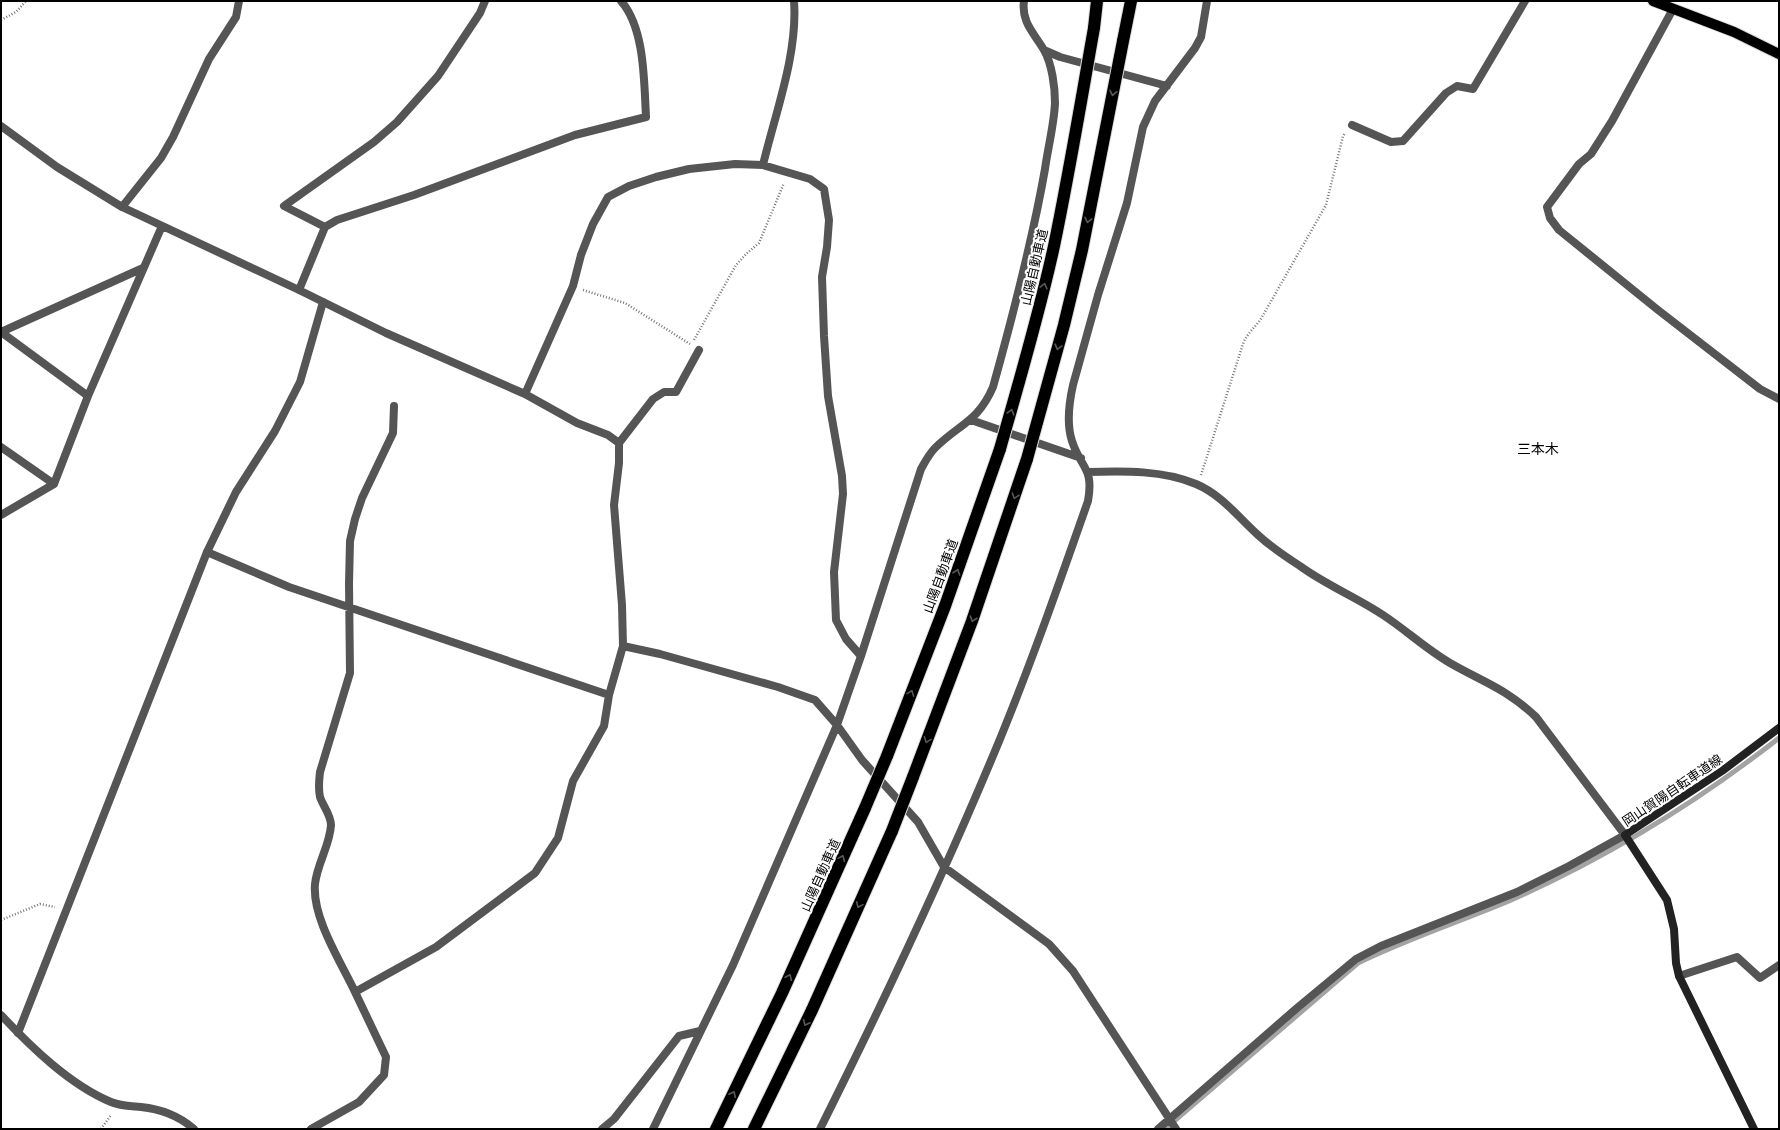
<svg xmlns="http://www.w3.org/2000/svg" width="1780" height="1130" viewBox="0 0 1780 1130" font-family="Lato,'Noto Sans JP',sans-serif">
  <rect width="100%" height="100%" fill="#fff"/>
  <g fill="none" stroke-linecap="round" stroke-linejoin="round">
    <path stroke="#a3a3a3" stroke-width="5" d="M1165,1129L1358,963C1407,939 1459,922 1509,901C1606,858 1696,803 1779,738"/>
    <g stroke="#dbdbdb" stroke-width="12">
      <path id="primary" d="M1653,1L1734,32L1779,54"/>
    </g>
    <g stroke="#dbdbdb" stroke-width="14">
      <path id="motorway" d="M1094,28L1097,1
        M1123,41L1131,1
        M887,756L945,606L1000,449
        M913,777L972,621L1027,459
        M716,1129L782,993L865,808
        M754,1129L812,1010L892,831"/>
    </g>
    <path stroke="#777" stroke-width="2.5" stroke-dasharray="1 2" stroke-linecap="butt" d="M1,20L16,12L26,1
      M583,290L625,303L690,344
      M694,340L736,265L746,254L759,243L784,183
      M1201,475L1243,344C1247,333 1256,327 1262,317L1326,205L1343,136L1345,133
      M1,920L40,904L55,907
      M101,1129L111,1115"/>
    <path stroke="#555" stroke-width="8" d="M485,1L480,13L438,76L397,122L374,142L284,206L325,227L337,220L414,195L575,135L646,117C644,82 645,28 621,1
      M1673,9L1612,121L1591,154L1579,164L1547,207L1550,218L1559,230L1658,310L1760,389L1779,399
      M1044,50L1060,57L1167,86
      M1352,125L1391,142L1403,141L1446,93L1457,86L1473,89L1525,1
      M1,126L57,167L122,207L299,290L386,333L525,394L577,423L608,435L619,443V463L614,505L622,605L623,646L609,695L604,726L573,781L558,838L535,873L436,947L355,992L386,1057L384,1075L359,1102L311,1129
      M763,165C775,114 798,54 794,1
      M122,207L161,158L173,137L209,59L236,17L239,1
      M299,290L325,227
      M1,332L143,268
      M1,332L88,396
      M525,394L573,286L581,255L593,224L608,197L629,186L656,177L689,169L735,164L763,165L810,179L824,189L829,220L827,247L822,277L824,336L828,396L842,476L843,494L834,572L836,620L846,639L861,656
      M971,420L1081,458
      M619,443L653,399L664,392H676L699,350
      M1,447L54,484
      M1088,472C1124,471 1163,470 1196,484C1222,495 1238,517 1258,535C1271,547 1286,557 1300,566C1326,585 1356,597 1383,615C1406,630 1426,649 1450,663C1483,682 1507,689 1536,717L1625,835L1569,866L1517,892L1381,946L1356,959L1297,1008L1158,1129
      M1,515L54,484L88,396L162,226
      M207,552L289,587L609,695
      M623,646L660,654L778,687L815,700L837,725L862,760L918,822L944,867L1049,944L1073,971L1176,1129
      M1679,976L1737,957L1760,978L1779,965
      M355,992C341,962 312,918 315,884C317,864 330,845 331,825C331,815 323,806 320,797C318,788 319,781 320,772L350,673L349,584L350,541L355,519L362,498L393,433L394,406
      M1,1015C31,1047 70,1085 111,1102C120,1106 131,1106 141,1107C161,1109 179,1116 194,1129
      M602,1129L614,1119L679,1036L700,1031
      M653,1129L733,965L837,725L861,656L921,469C925,462 929,454 935,448C959,424 978,422 993,387C1013,315 1032,243 1045,169C1048,147 1054,125 1055,103C1055,87 1052,64 1044,50C1034,33 1021,22 1024,1
      M820,1129C884,1001 945,872 1000,739C1032,661 1060,581 1088,501C1094,467 1081,469 1072,441C1066,423 1069,403 1073,385L1098,295L1127,203L1143,127L1155,101L1195,48L1201,37L1207,1"/>
    <path stroke="#555" stroke-width="8" d="M18,1033L207,552L236,492L275,431L300,382L323,302"/>
    <path stroke="#222" stroke-width="8" d="M1754,1129L1679,976L1676,963L1674,929L1667,900L1625,835L1722,771L1779,728"/>
    <use href="#primary" stroke="#000" stroke-width="10"/>
    <use href="#motorway" stroke="#000" stroke-width="12"/>
    <g stroke="#dbdbdb" stroke-width="14" stroke-linecap="butt">
      <path id="motorway-bridge" d="M1000,449C1019,382 1039,315 1054,246C1069,174 1081,101 1094,28
        M1027,459L1064,325L1082,250L1123,41
        M865,808L887,756
        M892,831L913,777"/>
    </g>
    <use href="#motorway-bridge" stroke="#000" stroke-width="12"/>
  </g>
  <defs><path id="oneway-chevron" d="M-2-3.5L2.5 0L-2 3.5" fill="none" stroke-width="1.6" stroke-linecap="round" stroke-linejoin="round"/></defs>
  <g stroke="#595959">
    <use href="#oneway-chevron" transform="translate(1113 93) rotate(101)"/>
    <use href="#oneway-chevron" transform="translate(1088 220) rotate(102)"/>
    <use href="#oneway-chevron" transform="translate(1044 286) rotate(-76)"/>
    <use href="#oneway-chevron" transform="translate(1058 347) rotate(105)"/>
    <use href="#oneway-chevron" transform="translate(1011 412) rotate(-75)"/>
    <use href="#oneway-chevron" transform="translate(1015 496) rotate(109)"/>
    <use href="#oneway-chevron" transform="translate(957 572) rotate(-71)"/>
    <use href="#oneway-chevron" transform="translate(973 619) rotate(109)"/>
    <use href="#oneway-chevron" transform="translate(911 693) rotate(-69)"/>
    <use href="#oneway-chevron" transform="translate(927 740) rotate(111)"/>
    <use href="#oneway-chevron" transform="translate(842 858) rotate(-66)"/>
    <use href="#oneway-chevron" transform="translate(859 905) rotate(114)"/>
    <use href="#oneway-chevron" transform="translate(789 977) rotate(-66)"/>
    <use href="#oneway-chevron" transform="translate(806 1023) rotate(116)"/>
    <use href="#oneway-chevron" transform="translate(733 1094) rotate(-64)"/>
  </g>
  <g text-anchor="middle" stroke-width="4" stroke-linejoin="round" paint-order="stroke">
    <g font-size="13" fill="#000" stroke="#fff">
      <text transform="translate(1034 267) rotate(-77)" y="5">山陽自動車道</text>
      <text transform="translate(940 576) rotate(-70)" y="5">山陽自動車道</text>
      <text transform="translate(1672 790) rotate(-34)" y="5">岡山賀陽自転車道線</text>
      <text transform="translate(820 875) rotate(-66)" y="5">山陽自動車道</text>
    </g>
    <g font-size="14" fill="#000" stroke="#fff">
      <text x="1538" y="454">三本木</text>
    </g>
  </g>
  <rect width="1780" height="1130" fill="none" stroke="#000000" stroke-width="4"/>
</svg>
